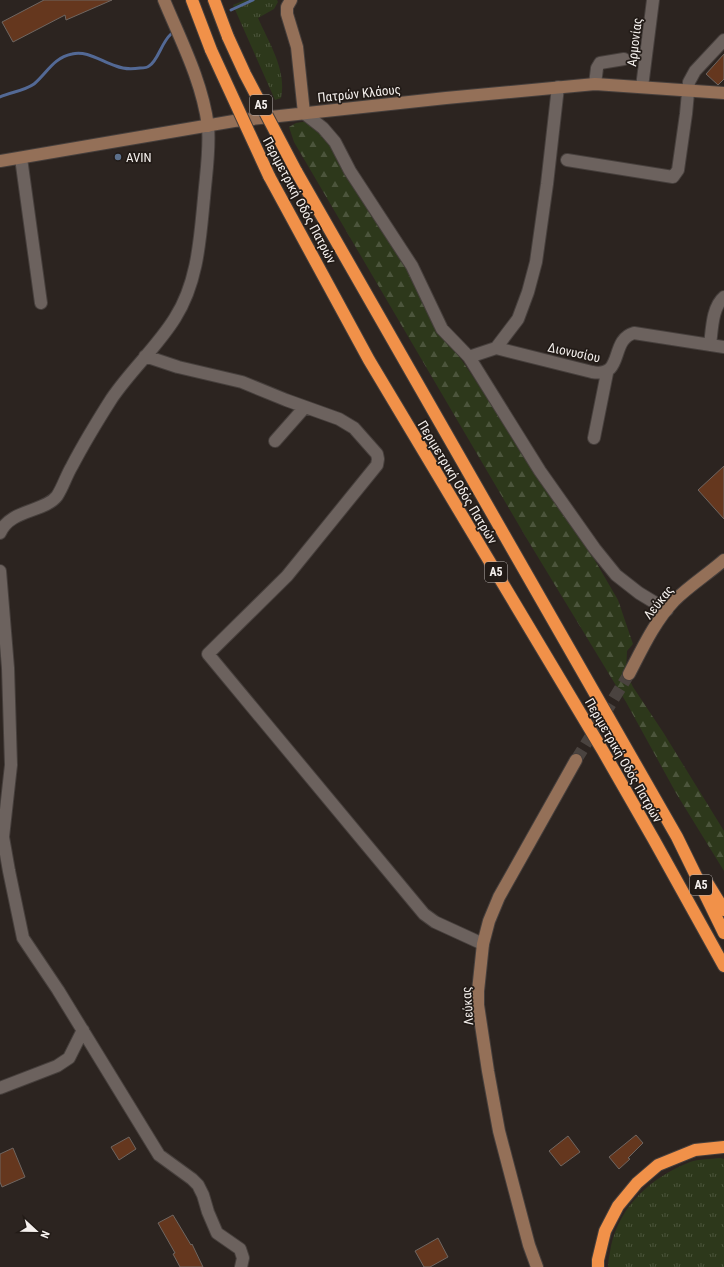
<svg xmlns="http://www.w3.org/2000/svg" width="724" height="1267" viewBox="0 0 724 1267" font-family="'Roboto Condensed',sans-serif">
  <defs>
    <pattern id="grass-tufts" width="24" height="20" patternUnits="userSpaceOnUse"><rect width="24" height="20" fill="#2d381b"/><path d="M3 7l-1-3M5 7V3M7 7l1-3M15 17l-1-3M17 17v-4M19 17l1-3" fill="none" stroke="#4c553c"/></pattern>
    <pattern id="forest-firs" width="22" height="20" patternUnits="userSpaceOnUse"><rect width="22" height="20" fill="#2d381b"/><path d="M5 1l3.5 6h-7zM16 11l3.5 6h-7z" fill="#4c553c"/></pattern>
  </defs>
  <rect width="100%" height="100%" fill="#2c2420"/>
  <path fill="url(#grass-tufts)" d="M245,0H277L278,2L274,9L258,18C269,43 287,70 281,98L275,100L233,5Z
    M720,1158L724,1159V1267H608C608,1260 610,1253 611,1246C620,1205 652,1177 690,1162C698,1159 711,1159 720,1158Z"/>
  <path fill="url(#forest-firs)" d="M308,121L329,142L403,260L431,318L463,362L579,533L618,600L633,644L627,651L626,672L633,687L663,732L724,831V871L676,793L626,702L527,539L294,142L289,127L296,123Z"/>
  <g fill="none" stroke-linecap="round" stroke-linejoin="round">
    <path stroke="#536995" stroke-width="3" d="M231,10L253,0
      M0,97C11,92 24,91 34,84C48,72 53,58 72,54C87,50 102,62 116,66C123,69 133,69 140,68C143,68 147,68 149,66C158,61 161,43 171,34"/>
  </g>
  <path fill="#65371e" stroke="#6f6661" d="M44,0H112L66,20L65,15L13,42L2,22Z
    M724,54V79L718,85L706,74Z
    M724,466V519L698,490Z
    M636,1135L643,1143L628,1158L630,1159L619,1169L609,1157Z
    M568,1136L580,1152L561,1166L549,1151Z
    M129,1137L136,1149L119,1160L111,1147Z
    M13,1148L25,1177L2,1187L0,1182V1154Z
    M173,1215L191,1245L192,1244L203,1267H180L173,1254L175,1253L158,1223Z
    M438,1238L448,1257L430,1267H424L415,1251Z"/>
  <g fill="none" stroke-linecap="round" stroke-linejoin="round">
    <path stroke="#4a433f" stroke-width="12" stroke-dasharray="12 6" stroke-linecap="butt" d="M576,760L629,674"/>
    <g stroke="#463f3c" stroke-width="14">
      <path id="street" d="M595,84L597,68L600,63L624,59
        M642,87L653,0
        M304,113L323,128L335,142L350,171L412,266L442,329L469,357L540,471L595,549L616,575L639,593L667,610
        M21,158L41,303
        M567,160L673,177L678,170L686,114L689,82L695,71L724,40
        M710,345C712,330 712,307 724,297
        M496,348L518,319L528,292L536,262L547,184L558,87
        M145,356L178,367L242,382L286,400L339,419L354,428L377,454L378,459L377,465L287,576L208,654L424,914L435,922L483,944
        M469,357L496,348L592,372C625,378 609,340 634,333L724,347
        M594,438L607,373
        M275,441L305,407
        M0,533C10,509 45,512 57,496C63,487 66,476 72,466C84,443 98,420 112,398C131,370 157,347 175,318C198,282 200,238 204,198C206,174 210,150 208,126
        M0,571L8,668L11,765L3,837L9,871L23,938L58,990L159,1155L192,1179L198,1185L203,1195L208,1212L217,1233L240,1249L243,1258L241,1267
        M0,1088L57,1066L69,1058L83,1030"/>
    </g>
    <g stroke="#463f3c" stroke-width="14">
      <path id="secondary" d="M164,0C181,41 202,81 208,126
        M291,0L287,7V14L297,47L304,113
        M0,161L234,121L446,98L595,84L724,93
        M629,674C642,649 655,621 674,601C689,586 708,574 724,560
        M537,1267L529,1245L499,1131L488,1071L478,1005V991L483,944L489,921L499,897L576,760"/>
    </g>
    <g stroke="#463f3c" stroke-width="14">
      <path id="highway" d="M192,0L211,50
        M214,0L228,37
        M296,171L677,837L724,933
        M269,176L369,360L603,751L654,840L724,966
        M708,884L724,910
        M598,1267V1260L605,1231L618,1206L637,1183L658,1165L695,1150L724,1147"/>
    </g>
    <use href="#street" stroke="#6c625e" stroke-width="12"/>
    <use href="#secondary" stroke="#947058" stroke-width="12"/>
    <use href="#highway" stroke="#f19149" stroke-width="12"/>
    <g stroke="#463f3c" stroke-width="14" stroke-linecap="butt">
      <path id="highway-bridge" d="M228,37L245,74L296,171
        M211,50L269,176"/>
    </g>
    <use href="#highway-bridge" stroke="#f19149" stroke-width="12"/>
  </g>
  <circle fill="#5c6f8a" stroke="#221b17" stroke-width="1.5" cx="118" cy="157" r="4"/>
  <g text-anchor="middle" stroke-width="3.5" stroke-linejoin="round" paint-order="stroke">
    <g fill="#221b17" stroke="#b6b0ad" stroke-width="1">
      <rect x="250" y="95" width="22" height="20" rx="3"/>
      <rect x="485" y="562" width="22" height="20" rx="3"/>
      <rect x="690" y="875" width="22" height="20" rx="3"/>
    </g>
    <g font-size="12" font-weight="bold" fill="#f5f0ed">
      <text x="261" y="109">Α5</text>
      <text x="496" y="576">Α5</text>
      <text x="701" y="889">Α5</text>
    </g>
    <g font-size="13" fill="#f5f0ed" stroke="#221b17">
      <text transform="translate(634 42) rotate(-83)" y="5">Αρμονίας</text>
      <text transform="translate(359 93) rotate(-6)" y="5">Πατρών Κλάους</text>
      <text transform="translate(300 200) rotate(62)" y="5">Περιμετρική Οδός Πατρών</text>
      <text transform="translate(574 352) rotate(12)" y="5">Διονυσίου</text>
      <text transform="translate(458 482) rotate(59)" y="5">Περιμετρική Οδός Πατρών</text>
      <text transform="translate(658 602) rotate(-51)" y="5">Λεύκας</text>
      <text transform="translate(624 760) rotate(60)" y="5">Περιμετρική Οδός Πατρών</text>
      <text transform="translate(467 1006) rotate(-94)" y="5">Λεύκας</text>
    </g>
    <g font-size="13" fill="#f5f0ed" stroke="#221b17" text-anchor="start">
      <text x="126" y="162">AVIN</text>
    </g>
  </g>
  <g transform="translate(36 1231) rotate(112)" stroke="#221b17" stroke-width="3" paint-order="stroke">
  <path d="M0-3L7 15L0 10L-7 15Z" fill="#f5f0ed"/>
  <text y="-6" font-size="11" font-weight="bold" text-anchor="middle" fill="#f5f0ed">N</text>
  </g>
</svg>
